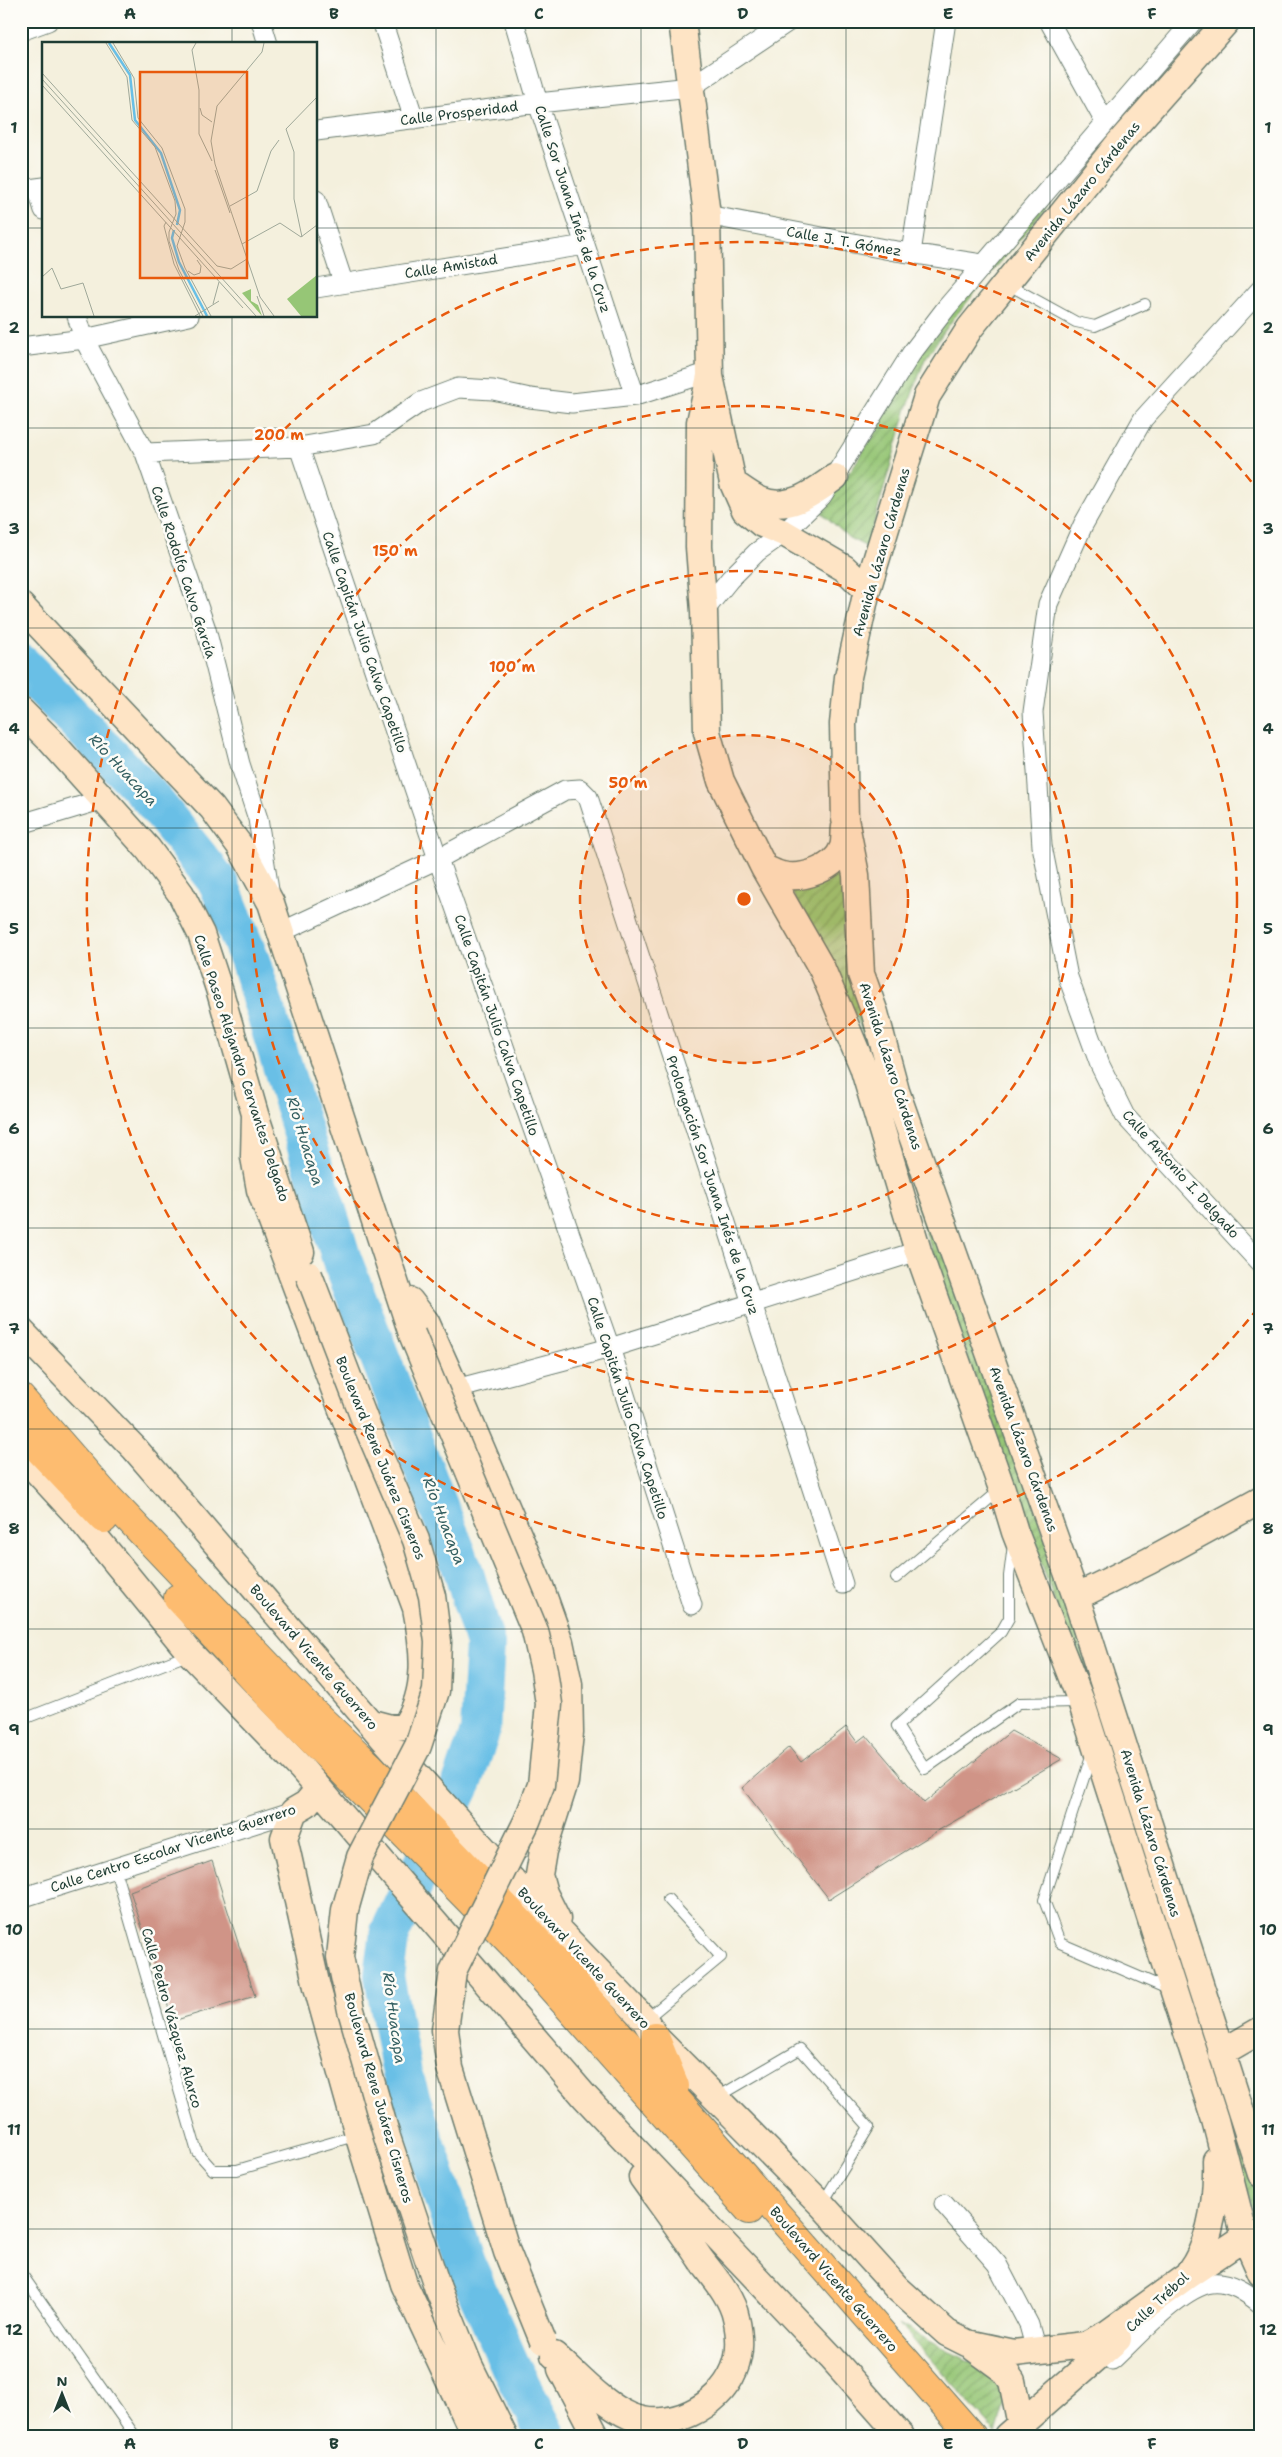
<svg xmlns="http://www.w3.org/2000/svg" width="1282" height="2457" viewBox="0 0 1282 2457" font-family="'Shantell Sans',sans-serif">
  <defs>
    <pattern id="garden-furrows" width="10" height="10" patternUnits="userSpaceOnUse" patternTransform="scale(1.25)"><rect width="10" height="10" fill="#96c676"/><path d="M-1 1l2-2M0 10L10 0M9 11l2-2" fill="none" stroke="#7aa262"/></pattern>
  </defs>
  <rect width="100%" height="100%" fill="#fdfcf7"/>
  <filter id="ink" filterUnits="userSpaceOnUse"><feTurbulence type="fractalNoise" baseFrequency=".02" numOctaves="2"/><feDisplacementMap in="SourceGraphic" scale="10" xChannelSelector="R" yChannelSelector="G"/><feConvolveMatrix kernelMatrix="1 2 1 2 8 2 1 2 1" color-interpolation-filters="sRGB"/></filter>
  <filter id="wash" filterUnits="userSpaceOnUse"><feTurbulence type="fractalNoise" baseFrequency=".0096" numOctaves="4" result="noise"/><feDisplacementMap in="SourceGraphic" scale="20" xChannelSelector="R" yChannelSelector="G"/><feGaussianBlur stdDeviation="1.12" result="paint"/><feColorMatrix in="noise" values="0 0 0 0 0 0 0 0 0 0 0 0 0 0 0 0 0 1.4 0 .05"/><feComposite in="paint" operator="in"/></filter>
  <g filter="url(#wash)">
    <rect width="100%" height="100%" fill="#f4f0dd"/>
    <path fill="url(#garden-furrows)" stroke="#5a8255" d="M1116,118L1059,192L953,319L925,359L907,408L867,547L849,538L820,511L853,467L880,425L903,375L929,339Z
      M841,866L848,941L1069,1610L1261,2205V2224L1259,2225L1244,2182L1106,1746L948,1302L859,1023L838,975L787,884Z
      M899,2324L948,2351L987,2369L1006,2391L1004,2407L996,2433Z"/>
    <g fill="none" stroke-linecap="round" stroke-linejoin="round">
      <path stroke="#69bfe6" stroke-width="40" d="M21,664L150,797L218,882L250,961L342,1260L463,1570L485,1644L480,1732L463,1781L390,1932L384,1976L402,2073L465,2263L510,2365L547,2436"/>
    </g>
    <g id="blocks">
      <path fill="#d09487" d="M846,1727L857,1742L866,1735L924,1803L1011,1731L1062,1759L939,1830L829,1899L742,1788L789,1747L801,1762Z
        M212,1861L255,1996L173,2021L130,1891Z"/>
    </g>
  </g>
  <g filter="url(#ink)">
    <use href="#blocks" fill-opacity="0" stroke="#6a7c6f" stroke-width="1"/>
    <g fill="none" stroke-linecap="round" stroke-linejoin="round">
      <g stroke="#6a7c6f" stroke-width="12">
        <path id="lane" d="M1007,284L1076,322L1095,326L1145,304
          M1013,1545L1009,1576V1618L1001,1632L897,1726L925,1769L1019,1703L1079,1702
          M896,1578L1000,1490
          M21,1720L190,1654
          M1092,1753L1044,1900L1060,1943L1170,1990
          M115,1869L197,2152L213,2170H237L358,2135
          M645,2020L721,1957L668,1899
          M716,2098L800,2049L869,2127L822,2204
          M21,2273L135,2436"/>
      </g>
      <g stroke="#6a7c6f" stroke-width="21">
        <path id="street" d="M261,21L268,44
          M382,21L414,119
          M514,21L538,103L635,396
          M1049,21L1105,122
          M21,31L48,21
          M316,131L538,103L691,87L789,21
          M37,188L44,210
          M21,190L44,187
          M316,200L343,282
          M707,215L890,250L982,264
          M911,253L946,21
          M316,288L585,245
          M1261,289L1143,419L1083,525L1048,604L1033,712L1042,846L1068,977L1100,1065L1125,1116L1261,1264
          M77,316L84,339L145,453L206,629L240,764L258,819L269,890
          M21,347L84,339L189,316
          M299,447L438,859L610,1348L692,1605
          M145,453L299,447L374,434L421,402L458,388L493,390L530,398L572,403L635,396L710,372
          M704,611L730,579L757,552L784,533L822,496L911,354L947,307L1193,21
          M21,824L104,799
          M281,932L438,859L565,790L580,789L588,797L843,1584
          M456,1389L610,1348L918,1251
          M21,1898L294,1811
          M944,2204L997,2264L1029,2325L1036,2350
          M1112,2360C1135,2339 1182,2286 1212,2283C1231,2281 1247,2293 1261,2304"/>
      </g>
      <g stroke="#6a7c6f" stroke-width="29">
        <path id="secondary" d="M682,21L707,215L710,376L733,483L745,510L762,524L784,533L844,568L867,590
          M1227,21L1120,142L970,328L927,396L893,505L867,590L848,677L843,724L845,819L856,875L861,974L875,1013L896,1091L1076,1597L1261,2174
          M710,376L700,422L699,547L704,611L707,732L721,781L764,868L822,969L863,1067L918,1251L1002,1489L1015,1532L1081,1701L1215,2120L1245,2237L1261,2273
          M733,483C742,489 751,496 760,500C788,512 813,493 835,477
          M21,606L212,808L240,846L271,903L412,1334
          M21,711L50,740L148,849L181,894L201,934L220,992L255,1114L301,1252
          M764,868C770,870 776,874 782,875C803,880 836,868 843,847C845,841 844,833 845,827
          M255,1114L254,1157L260,1190L416,1608C424,1649 429,1691 405,1726L391,1728L372,1723
          M410,1301L426,1322L456,1389L540,1586L560,1642L569,1684L570,1733L565,1782L543,1851L539,1875L544,1893L557,1919
          M21,1331L135,1449L384,1739L541,1912L645,2020L655,2037L822,2205L897,2288L947,2333L967,2343L1014,2353L1085,2345L1108,2333L1187,2276L1245,2237L1261,2234
          M21,1454L79,1517L191,1654L302,1769L585,2097L831,2357L901,2436
          M1076,1597L1149,1561L1261,1500
          M319,1789L306,1804L294,1811L284,1838L317,1987L358,2134L404,2284L475,2436
          M1221,2053L1261,2030
          M1189,2273C1212,2242 1217,2199 1216,2160
          M437,2286L469,2365L504,2436
          M974,2348L1004,2370L1012,2381L1023,2435
          M554,2355C577,2375 602,2404 630,2416C668,2433 719,2407 734,2370C741,2354 740,2335 736,2318C732,2297 714,2277 701,2260C682,2232 662,2205 642,2177
          M561,2369L596,2436
          M1007,2436L1118,2339"/>
      </g>
      <g stroke="#6a7c6f" stroke-width="30">
        <path id="highway" d="M21,1398L104,1493L305,1704L371,1767L527,1929L972,2436
          M21,1431L104,1519
          M178,1598L285,1713L514,1946L749,2210
          M655,2037L675,2086"/>
      </g>
      <use href="#lane" stroke="#fff" stroke-width="10"/>
      <use href="#street" stroke="#fff" stroke-width="19"/>
      <use href="#secondary" stroke="#fee4c5" stroke-width="26"/>
      <use href="#highway" stroke="#fdbc6f" stroke-width="28"/>
      <g stroke="#6a7c6f" stroke-width="29" stroke-linecap="butt">
        <path id="secondary-bridge" d="M309,1275L367,1426L416,1540L432,1596L438,1642L436,1691L418,1746L360,1857L345,1910L340,1957L351,2010L387,2137L437,2286
          M412,1334L535,1631L544,1670L549,1704L541,1785L527,1821L453,1971L445,2030L450,2068L507,2252L543,2341"/>
      </g>
      <use href="#secondary-bridge" stroke="#fee4c5" stroke-width="26"/>
    </g>
  </g>
  <path fill="none" stroke="#1f3d34" stroke-width="1" stroke-opacity="0.55" d="M232,21V44M436,21V2436M641,21V2436M846,21V2436M1050,21V2436M21,228H44M316,228H1261M232,316V2436M21,428H1261M21,628H1261M21,828H1261M21,1028H1261M21,1228H1261M21,1429H1261M21,1629H1261M21,1829H1261M21,2029H1261M21,2229H1261"/>
  <circle cx="744" cy="899" r="164" fill="#e8590c" fill-opacity=".12"/>
  <g fill="none" stroke="#e8590c" stroke-width="2.5" stroke-dasharray="9 6">
    <circle cx="744" cy="899" r="164"/>
    <circle cx="744" cy="899" r="328"/>
    <circle cx="744" cy="899" r="493"/>
    <path d="M1258 1308A657 657 0 1 1 1258 490"/>
  </g>
  <g text-anchor="middle" stroke-width="5" stroke-linejoin="round" paint-order="stroke">
    <g font-size="14" fill="#1f3d34" stroke="#fdfcf7">
      <text transform="translate(459 113) rotate(-7)" y="5">Calle Prosperidad</text>
      <text transform="translate(1082 191) rotate(-51)" y="5">Avenida Lázaro Cárdenas</text>
      <text transform="translate(573 209) rotate(72)" y="5">Calle Sor Juana Inés de la Cruz</text>
      <text transform="translate(844 241) rotate(10)" y="5">Calle J. T. Gómez</text>
      <text transform="translate(451 266) rotate(-9)" y="5">Calle Amistad</text>
      <text transform="translate(881 552) rotate(-74)" y="5">Avenida Lázaro Cárdenas</text>
      <text transform="translate(184 572) rotate(72)" y="5">Calle Rodolfo Calvo García</text>
      <text transform="translate(365 642) rotate(71)" y="5">Calle Capitán Julio Calva Capetillo</text>
      <text transform="translate(497 1025) rotate(71)" y="5">Calle Capitán Julio Calva Capetillo</text>
      <text transform="translate(891 1066) rotate(72)" y="5">Avenida Lázaro Cárdenas</text>
      <text transform="translate(242 1068) rotate(72)" y="5">Calle Paseo Alejandro Cervantes Delgado</text>
      <text transform="translate(1181 1174) rotate(48)" y="5">Calle Antonio I. Delgado</text>
      <text transform="translate(713 1185) rotate(72)" y="5">Prolongación Sor Juana Inés de la Cruz</text>
      <text transform="translate(628 1408) rotate(72)" y="5">Calle Capitán Julio Calva Capetillo</text>
      <text transform="translate(1024 1449) rotate(70)" y="5">Avenida Lázaro Cárdenas</text>
      <text transform="translate(381 1458) rotate(68)" y="5">Boulevard Rene Juárez Cisneros</text>
      <text transform="translate(314 1657) rotate(49)" y="5">Boulevard Vicente Guerrero</text>
      <text transform="translate(1151 1833) rotate(73)" y="5">Avenida Lázaro Cárdenas</text>
      <text transform="translate(173 1848) rotate(-18)" y="5">Calle Centro Escolar Vicente Guerrero</text>
      <text transform="translate(584 1958) rotate(47)" y="5">Boulevard Vicente Guerrero</text>
      <text transform="translate(172 2018) rotate(74)" y="5">Calle Pedro Vázquez Alarco</text>
      <text transform="translate(379 2098) rotate(74)" y="5">Boulevard Rene Juárez Cisneros</text>
      <text transform="translate(834 2279) rotate(49)" y="5">Boulevard Vicente Guerrero</text>
      <text transform="translate(1157 2302) rotate(-43)" y="5">Calle Trébol</text>
    </g>
    <g font-size="15" font-style="italic" fill="#325e60" stroke="#fdfcf7">
      <text transform="translate(123 770) rotate(47)" y="5">Río Huacapa</text>
      <text transform="translate(305 1141) rotate(73)" y="5">Río Huacapa</text>
      <text transform="translate(444 1521) rotate(69)" y="5">Río Huacapa</text>
      <text transform="translate(394 2018) rotate(82)" y="5">Río Huacapa</text>
    </g>
  </g>
  <g transform="translate(42 42)">
    <rect width="275" height="275" fill="#f4f0dd"/>
    <path d="M209,247V259L216,263L220,274L200,251Z" fill="#96c676"/>
    <path d="M275,233V274H259L245,257Z" fill="#96c676"/>
    <path fill="none" stroke="#69bfe6" stroke-width="2.5" d="M67,1L88,33L93,78L119,111L138,168L135,183M132,188L130,196L137,220L165,274"/>
    <path fill="none" stroke="#9fa899" stroke-width="1" d="M64,1L85,35L90,78L113,105L133,159L134,172L127,190V199L137,228L161,274M71,1L92,36L96,76L120,106L143,167V180L135,204L143,226L169,274M154,1L150,8L157,48V92L170,119M222,1L220,10L175,64L169,99L173,122L218,255L232,274M0,31L175,224L189,227L205,217M0,37L214,274M0,43L201,266M158,66L160,73L170,80M173,128L188,171M188,164L215,149L229,109L237,98M124,180L122,184L132,222L158,274M260,195L252,157V110L244,87L275,55M200,202L238,181L259,195L275,183M146,229L152,233L158,231L159,224L155,218M0,235L10,226L19,247L41,241L52,274M215,254L222,274M171,262L177,240M153,274L177,259"/>
    <path fill="#e8590c" fill-opacity="0.15" stroke="#e8590c" stroke-width="2.5" d="M98,30H205V236H98Z"/>
    <rect width="275" height="275" fill="none" stroke="#1f3d34" stroke-width="2.5"/>
  </g>
  <circle cx="744" cy="899" r="8" fill="#e8590c" stroke="#fdfcf7" stroke-width="2.5"/>
  <g font-size="15" text-anchor="middle" font-weight="bold" fill="#e8590c" stroke="#fdfcf7" stroke-width="5" stroke-linejoin="round" paint-order="stroke">
    <text x="279" y="440">200 m</text>
    <text x="395" y="556">150 m</text>
    <text x="512" y="672">100 m</text>
    <text x="628" y="788">50 m</text>
  </g>
  <rect width="1282" height="2457" fill="none" stroke="#fdfcf7" stroke-width="55"/>
  <g transform="translate(62 2394)" stroke="#fdfcf7" stroke-width="4" paint-order="stroke">
  <path d="M0-4L9 19L0 12L-9 19Z" fill="#1f3d34"/>
  <text y="-8" font-size="14" font-weight="bold" text-anchor="middle" fill="#1f3d34">N</text>
  </g>
  <rect x="28" y="28" width="1226" height="2402" fill="none" stroke="#1f3d34" stroke-width="2"/>
  <g font-size="16" text-anchor="middle" font-weight="bold" fill="#1f3d34">
    <text x="130" y="19">A</text>
    <text x="334" y="19">B</text>
    <text x="539" y="19">C</text>
    <text x="743" y="19">D</text>
    <text x="948" y="19">E</text>
    <text x="1152" y="19">F</text>
    <text x="14" y="133">1</text>
    <text x="1268" y="133">1</text>
    <text x="14" y="333">2</text>
    <text x="1268" y="333">2</text>
    <text x="14" y="534">3</text>
    <text x="1268" y="534">3</text>
    <text x="14" y="734">4</text>
    <text x="1268" y="734">4</text>
    <text x="14" y="934">5</text>
    <text x="1268" y="934">5</text>
    <text x="14" y="1134">6</text>
    <text x="1268" y="1134">6</text>
    <text x="14" y="1334">7</text>
    <text x="1268" y="1334">7</text>
    <text x="14" y="1534">8</text>
    <text x="1268" y="1534">8</text>
    <text x="14" y="1735">9</text>
    <text x="1268" y="1735">9</text>
    <text x="14" y="1935">10</text>
    <text x="1268" y="1935">10</text>
    <text x="14" y="2135">11</text>
    <text x="1268" y="2135">11</text>
    <text x="14" y="2335">12</text>
    <text x="1268" y="2335">12</text>
    <text x="130" y="2449">A</text>
    <text x="334" y="2449">B</text>
    <text x="539" y="2449">C</text>
    <text x="743" y="2449">D</text>
    <text x="948" y="2449">E</text>
    <text x="1152" y="2449">F</text>
  </g>
</svg>
